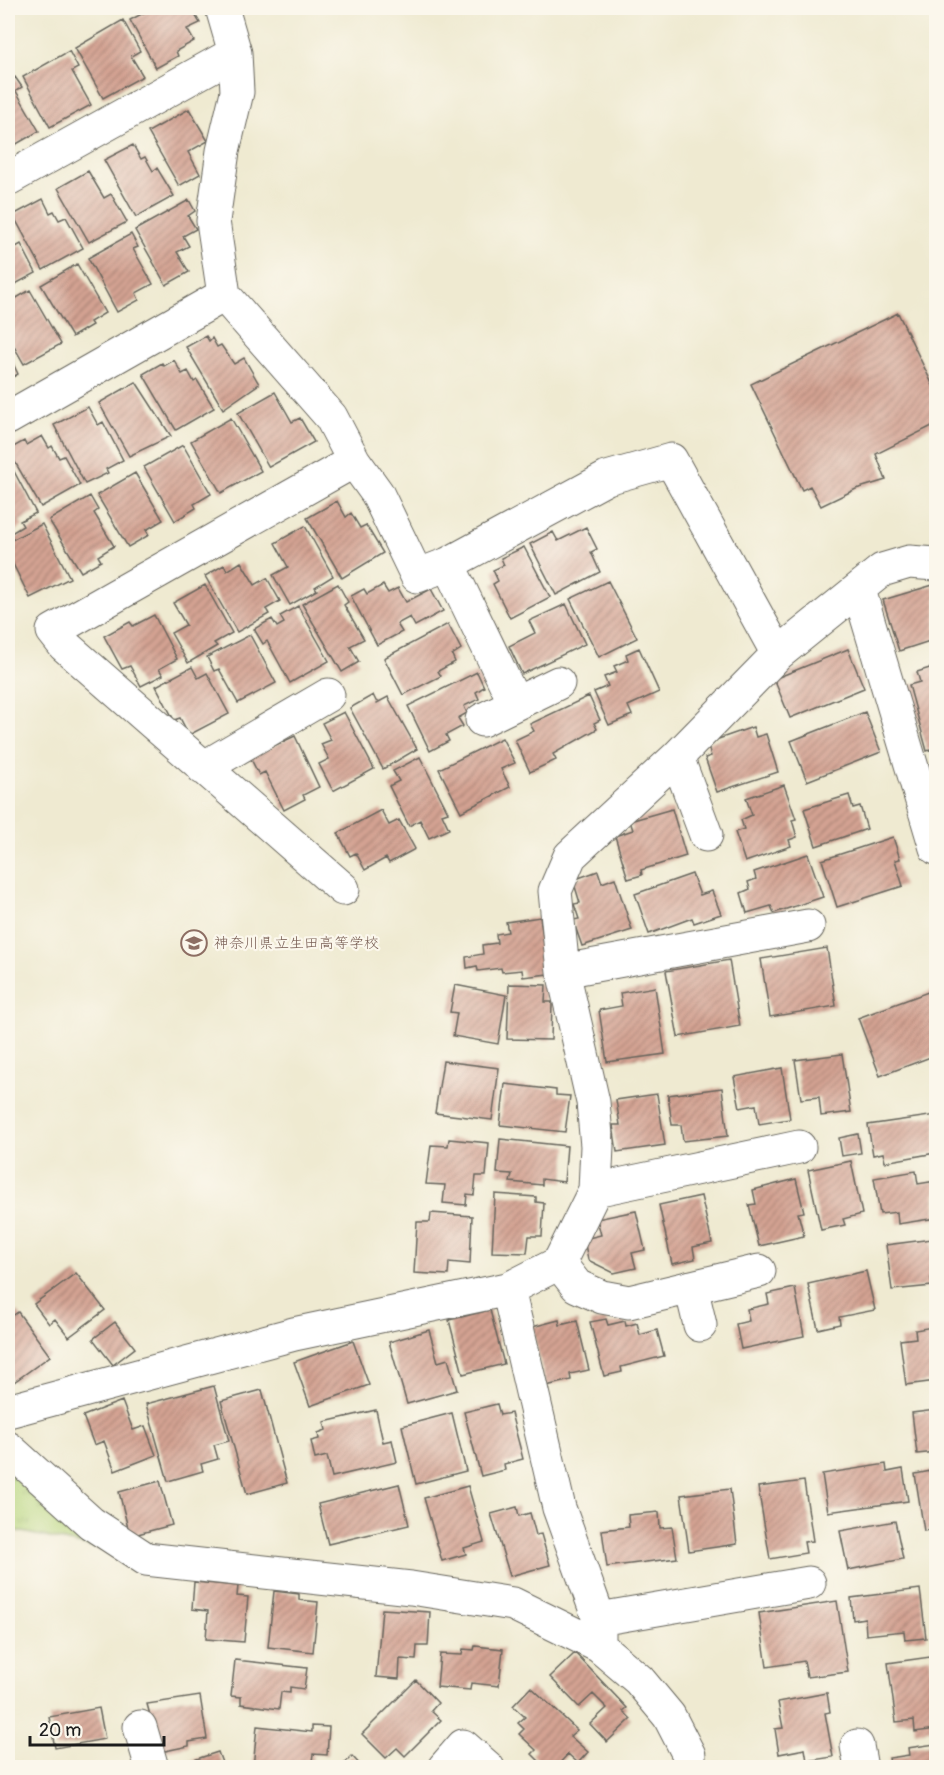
<svg xmlns="http://www.w3.org/2000/svg" width="944" height="1775" viewBox="0 0 944 1775" font-family="Pangolin,'Klee One',sans-serif">
  <defs>
    <pattern id="park-tufts" width="24" height="20" patternUnits="userSpaceOnUse" patternTransform="scale(1.5)"><rect width="24" height="20" fill="#b7d67d"/><path d="M3 7l-1-3M5 7V3M7 7l1-3M15 17l-1-3M17 17v-4M19 17l1-3" fill="none" stroke="#9db76b"/></pattern>
    <pattern id="building-hatch" width="6" height="6" patternUnits="userSpaceOnUse" patternTransform="scale(1.5)"><rect width="6" height="6" fill="#d4a393"/><path d="M-1 1l2-2M0 6l6-6M5 7l2-2" fill="none" stroke="#ab8477"/></pattern>
  </defs>
  <rect width="100%" height="100%" fill="#fbf7ec"/>
  <filter id="ink" filterUnits="userSpaceOnUse"><feTurbulence type="fractalNoise" baseFrequency=".0167" numOctaves="2"/><feDisplacementMap in="SourceGraphic" scale="12" xChannelSelector="R" yChannelSelector="G"/><feConvolveMatrix kernelMatrix="1 2 1 2 8 2 1 2 1" color-interpolation-filters="sRGB"/></filter>
  <filter id="wash" filterUnits="userSpaceOnUse"><feTurbulence type="fractalNoise" baseFrequency=".008" numOctaves="4" result="noise"/><feDisplacementMap in="SourceGraphic" scale="24" xChannelSelector="R" yChannelSelector="G"/><feGaussianBlur stdDeviation="1.35" result="paint"/><feColorMatrix in="noise" values="0 0 0 0 0 0 0 0 0 0 0 0 0 0 0 0 0 1.4 0 .05"/><feComposite in="paint" operator="in"/></filter>
  <g filter="url(#wash)">
    <rect width="100%" height="100%" fill="#efead1"/>
    <path fill="url(#park-tufts)" stroke="#6a794c" stroke-width="1.5" d="M8,1471L52,1514L101,1549L8,1529Z"/>
    <g id="blocks">
      <path fill="url(#building-hatch)" d="M153,8H191L200,23L187,29L194,41L176,51L178,56L156,68L130,20Z
        M123,20L140,51L131,56L143,76L103,98L75,48Z
        M69,51L78,68L72,71L91,105L50,127L23,77Z
        M15,77L22,87L16,91L39,131L8,149V81Z
        M189,109L208,141L188,152L200,174L179,186L148,132Z
        M133,145L141,159L145,157L153,171L157,168L174,196L136,217L104,160Z
        M88,171L104,198L111,194L127,222L89,242L58,188Z
        M43,199L50,213L54,211L59,220L66,217L83,248L43,270L13,215Z
        M189,200L195,211L188,216L196,229L183,236L189,246L177,252L189,272L166,285L135,230Z
        M131,234L138,247L133,249L153,284L136,293L139,300L117,312L88,258Z
        M10,236L16,247L21,244L36,273L8,288V237Z
        M77,264L105,313L90,322L92,325L72,337L41,285Z
        M30,290L61,344L24,364L8,336V303Z
        M898,313L936,392V424L876,454L886,480L856,489L821,506L810,486L802,490L751,384Z
        M206,336L209,341L212,338L217,347L221,345L234,364L244,358L259,384L223,409L186,347Z
        M8,353L18,374L8,380Z
        M174,360L182,374L188,371L194,382L197,380L214,408L176,430L143,374L162,363L164,366Z
        M136,382L171,436L129,456L99,403Z
        M275,392L292,422L300,418L314,442L269,467L238,413Z
        M88,407L98,425L103,422L123,460L106,469L108,473L85,484L54,425Z
        M231,418L261,471L221,493L191,441Z
        M42,436L49,448L52,446L59,458L64,456L80,485L41,507L8,450L24,441L26,445Z
        M183,445L211,494L194,504L196,508L175,521L144,467Z
        M8,460L36,513L20,521L23,526L8,535Z
        M135,473L163,520L146,530L149,535L128,547L97,495Z
        M90,496L98,510L94,513L114,546L98,556L101,561L81,572L49,520Z
        M337,501L346,517L351,513L360,528L366,525L383,553L342,578L307,518Z
        M42,524L70,578L30,598L8,554V542Z
        M305,526L333,576L315,587L317,590L290,605L273,575L288,567L275,543Z
        M586,527L597,549L591,552L600,572L556,595L530,544L553,532L558,541Z
        M524,547L550,597L510,618L493,584L498,581L493,570L504,565L501,558Z
        M241,562L255,585L267,578L280,601L266,609L269,614L237,632L205,576L224,565L227,571Z
        M608,581L637,638L599,657L570,599Z
        M338,584L348,602L344,605L364,639L350,646L359,662L342,672L302,604Z
        M205,585L232,633L214,643L217,646L188,663L171,633L186,625L173,603Z
        M383,585L388,593L398,588L406,602L431,589L443,611L415,626L410,617L397,624L402,632L377,645L351,596L364,589L367,594Z
        M933,585L936,596V639L899,651L883,600Z
        M566,604L585,644L522,674L509,646L535,633L529,621Z
        M298,606L329,661L290,683L267,641L263,644L254,629L272,619L277,627L284,623L280,616Z
        M154,615L177,659L159,669L163,675L141,686L130,666L122,669L104,636L130,622L133,626Z
        M448,624L461,649L452,655L455,662L438,671L441,676L403,695L384,658Z
        M250,635L276,683L238,703L219,669L214,671L207,657Z
        M639,648L659,692L628,706L632,715L609,725L594,692L608,686L604,677L617,672L614,666L628,660L626,654Z
        M848,649L864,688L790,718L774,679Z
        M936,666V748L927,751L909,685L920,682L917,672Z
        M192,667L198,678L207,673L229,714L189,735L180,718L174,720L156,686Z
        M477,672L484,687L476,692L479,699L464,706L467,713L458,718L463,726L446,735L449,741L430,751L408,706Z
        M373,695L377,703L388,697L417,749L383,769L350,708Z
        M589,696L600,720L594,723L597,729L553,754L556,760L530,772L515,740L534,731L530,724Z
        M344,712L374,769L333,791L319,764L329,759L321,744L331,740L322,723Z
        M865,712L881,752L807,781L791,741Z
        M753,727L756,737L766,734L778,772L717,792L705,758L711,756L707,743Z
        M295,736L319,787L303,795L305,799L284,810L265,772L259,775L250,757Z
        M502,738L515,763L501,769L510,787L461,812L439,769Z
        M420,757L448,812L442,814L449,829L429,838L420,820L409,826L389,786L399,781L393,771Z
        M784,785L796,819L792,820L797,837L789,840L791,846L745,862L735,832L744,829L741,820L752,815L746,798Z
        M849,795L853,808L860,806L867,829L816,846L804,809Z
        M672,809L686,856L641,870L642,875L628,879L615,836L633,830L630,821Z
        M381,810L389,825L399,820L415,849L389,863L386,858L365,870L356,853L350,856L338,833Z
        M893,837L900,859L895,860L903,886L837,907L822,860Z
        M808,854L823,897L774,913L771,906L747,913L741,893L750,889L748,882L756,879L754,872Z
        M598,871L602,883L615,878L632,930L582,946L573,920L579,919L574,904L580,903L573,880Z
        M692,874L700,895L712,891L721,914L694,923L692,918L649,934L635,894Z
        M540,917L548,974L523,977L522,970L502,972L501,968L478,971L477,966L467,968L466,957L483,954L482,945L497,943L496,934L508,932L506,922Z
        M827,948L836,1006L770,1017L761,959Z
        M729,960L740,1026L678,1037L666,971Z
        M509,984L546,985L545,1002H552L551,1040L507,1039Z
        M455,985L506,995L498,1044L453,1036L457,1013L450,1012Z
        M655,987L665,1054L607,1062L599,1010L622,1006L620,993Z
        M936,989V1055L880,1076L858,1018Z
        M842,1054L851,1112L821,1116L819,1097L801,1099L795,1060Z
        M443,1061L499,1068L492,1120L435,1113Z
        M782,1068L790,1119L759,1124L756,1105L740,1108L734,1077Z
        M505,1084L556,1090V1095L570,1096L565,1132L500,1125Z
        M722,1088L728,1136L683,1141L681,1125H672L668,1095Z
        M657,1094L665,1145L617,1152L613,1125H620L616,1100Z
        M936,1115L935,1153L885,1162L883,1153L873,1155L868,1125Z
        M858,1134L861,1153L842,1156L839,1138Z
        M449,1139L489,1143L486,1176H476L474,1195L467,1194L466,1205L443,1203L445,1185L426,1184L431,1145L448,1146Z
        M500,1139L567,1146L564,1182L542,1179V1185L510,1182L512,1174L497,1173Z
        M851,1161L862,1214L843,1219L845,1225L821,1230L808,1170Z
        M916,1171L918,1184L936,1181V1218L898,1224L897,1212L880,1214L874,1178Z
        M796,1179L804,1212L798,1213L804,1236L759,1246L749,1205L756,1204L753,1190Z
        M495,1194L536,1197V1202L544,1203L542,1236H529L527,1253L492,1252Z
        M701,1196L712,1243L693,1247L695,1259L672,1264L659,1205Z
        M636,1211L645,1250L632,1253L636,1268L614,1273L588,1260L584,1239L601,1235L597,1219Z
        M431,1213L472,1216L470,1264L449,1262L448,1275L414,1273L417,1222H430Z
        M932,1239L933,1250H936V1277L931,1278L932,1286L892,1290L886,1245Z
        M866,1271L875,1310L839,1317L840,1324L818,1329L808,1284Z
        M76,1273L105,1310L69,1337L55,1319L49,1324L34,1304Z
        M795,1288L804,1336L741,1349L736,1324L749,1321L747,1309L769,1304L767,1294Z
        M490,1310L504,1364L463,1374L449,1320Z
        M18,1312L50,1356L14,1382L8,1374V1319Z
        M606,1319L608,1325L625,1321L626,1326L637,1323L640,1335L657,1330L664,1356L621,1367L622,1372L604,1376L590,1322Z
        M559,1320L560,1325L577,1321L589,1370L570,1374L571,1380L546,1386L532,1327Z
        M115,1322L135,1348L113,1365L93,1339Z
        M932,1327L933,1334H936V1381L906,1385L900,1340L916,1338L915,1330Z
        M429,1330L438,1362L448,1359L457,1390L407,1404L389,1342Z
        M353,1341L369,1385L310,1406L294,1362Z
        M214,1386L229,1441L214,1445L218,1459L201,1464L203,1471L168,1481L146,1404Z
        M262,1390L287,1483L247,1494L221,1401Z
        M122,1401L133,1430L145,1426L156,1455L115,1471L104,1441L94,1445L83,1416Z
        M497,1404L500,1415L511,1413L523,1459L504,1464L505,1470L481,1476L464,1412Z
        M376,1410L383,1442L392,1440L397,1462L332,1477L327,1456L315,1459L311,1441L319,1439L318,1433L326,1430L324,1422Z
        M936,1410V1452L917,1454L912,1413Z
        M452,1413L466,1471L416,1484L402,1426Z
        M886,1464L887,1472L903,1469L908,1501L828,1512L822,1474Z
        M936,1470V1529L924,1531L915,1474Z
        M160,1481L172,1525L130,1536L119,1492Z
        M804,1481L813,1541L804,1542L806,1553L770,1559L758,1487Z
        M399,1484L409,1525L328,1544L318,1504Z
        M468,1486L484,1542L464,1548L466,1554L442,1561L424,1498Z
        M730,1489L737,1544L689,1551L681,1495Z
        M517,1507L519,1516L530,1513L536,1535L541,1534L550,1565L510,1576L491,1514Z
        M659,1512L660,1528L672,1527L677,1558L607,1567L602,1530L629,1527L628,1515Z
        M895,1521L903,1559L848,1570L840,1531Z
        M194,1582L238,1586L237,1596L248,1597L244,1642L206,1639L208,1611L192,1609Z
        M920,1589L926,1638L905,1640L904,1631L866,1635L865,1618L853,1620L851,1598Z
        M274,1591L299,1594V1600L318,1602L313,1652L268,1647Z
        M837,1601L848,1672L807,1677L804,1661L767,1667L759,1613Z
        M382,1609L430,1612L428,1646H417L416,1660L400,1659L399,1679L376,1677Z
        M475,1646L503,1649L499,1686L471,1683L470,1690L437,1687L440,1654L462,1655L463,1649L474,1650Z
        M575,1653L627,1708L623,1711L631,1719L607,1742L590,1724L607,1708L593,1694L579,1707L550,1677Z
        M930,1657L936,1703V1729L915,1732L914,1720L896,1722L888,1663Z
        M235,1660L307,1668L304,1689L290,1687V1693L281,1692L279,1709L241,1704V1697L231,1696Z
        M416,1680L438,1703L431,1711L441,1720L405,1756L397,1748L386,1758L362,1734Z
        M531,1687L577,1730L570,1736L588,1752L578,1763L568,1754L555,1768H546L532,1754L536,1750L519,1734L524,1729L518,1723L525,1717L513,1706Z
        M827,1693L830,1712L825,1713L833,1757L807,1761L805,1749L779,1754L775,1729L783,1728L778,1702Z
        M200,1696L207,1739L189,1742V1746L160,1752L147,1704Z
        M99,1708L105,1739L55,1748L49,1717Z
        M257,1726L312,1732V1726L329,1727L327,1755L313,1754L311,1768H253Z
        M935,1744L936,1768H891L889,1758L909,1755L908,1748Z
        M218,1752L224,1768H172V1767Z
        M352,1756L363,1768H340Z"/>
    </g>
  </g>
  <g filter="url(#ink)">
    <use href="#blocks" fill-opacity="0" stroke="#66645b" stroke-width="1.5"/>
    <g fill="none" stroke-linecap="round" stroke-linejoin="round">
      <g stroke="#66645b" stroke-width="35">
        <path id="minor" d="M222,8L235,53L237,92L223,151L213,221L224,295L331,417L354,461L377,493L417,576L448,564L607,478L671,460L778,654
          M8,179L235,53
          M8,418L224,295
          M448,564L515,703
          M859,590L936,848
          M482,720L558,683
          M677,757L706,835
          M203,768L328,695
          M343,889L64,645L53,631L354,461
          M563,971L808,926
          M595,1190L799,1147
          M559,1263L577,1286L602,1297L629,1302L759,1271
          M691,1287L700,1325
          M8,1411L294,1334L508,1289
          M8,1448L91,1523L146,1559L411,1588L513,1604L599,1646L639,1680L669,1716L689,1755V1768
          M599,1619L809,1583
          M599,1646V1619L559,1508L508,1289L559,1263L595,1190L597,1146L593,1102L563,971L555,891L570,856L677,757L778,654L882,570L909,562L936,564
          M140,1727L152,1768
          M857,1746L861,1768
          M444,1768L463,1746L488,1768"/>
      </g>
      <use href="#minor" stroke="#fff" stroke-width="33"/>
    </g>
  </g>
  <defs>
    <g id="school-ring" transform="scale(1.35)"><circle r="9.5" fill="#fbf7ec" stroke="#8d6e63" stroke-width="1.5"/><path d="M0-5L7-2L0 1L-7-2ZM-4 1L0 2.5L4 1V4Q0 6-4 4Z" fill="#8d6e63"/></g>
  </defs>
  <g fill-rule="evenodd">
    <use href="#school-ring" x="194" y="943"/>
  </g>
  <g text-anchor="middle" stroke-width="4.5" stroke-linejoin="round" paint-order="stroke">
    <g font-size="15" fill="#785e54" stroke="#fbf7ec" text-anchor="start">
      <text x="214" y="948">神奈川県立生田高等学校</text>
    </g>
  </g>
  <rect width="944" height="1775" fill="none" stroke="#fbf7ec" stroke-width="30"/>
  <path d="M30 1736v9h134v-9" fill="none" stroke="#1c1c1c" stroke-width="3"/>
  <text x="39" y="1736" font-size="18" fill="#1c1c1c" stroke="#fbf7ec" stroke-width="4.5" paint-order="stroke">20 m</text>
</svg>
